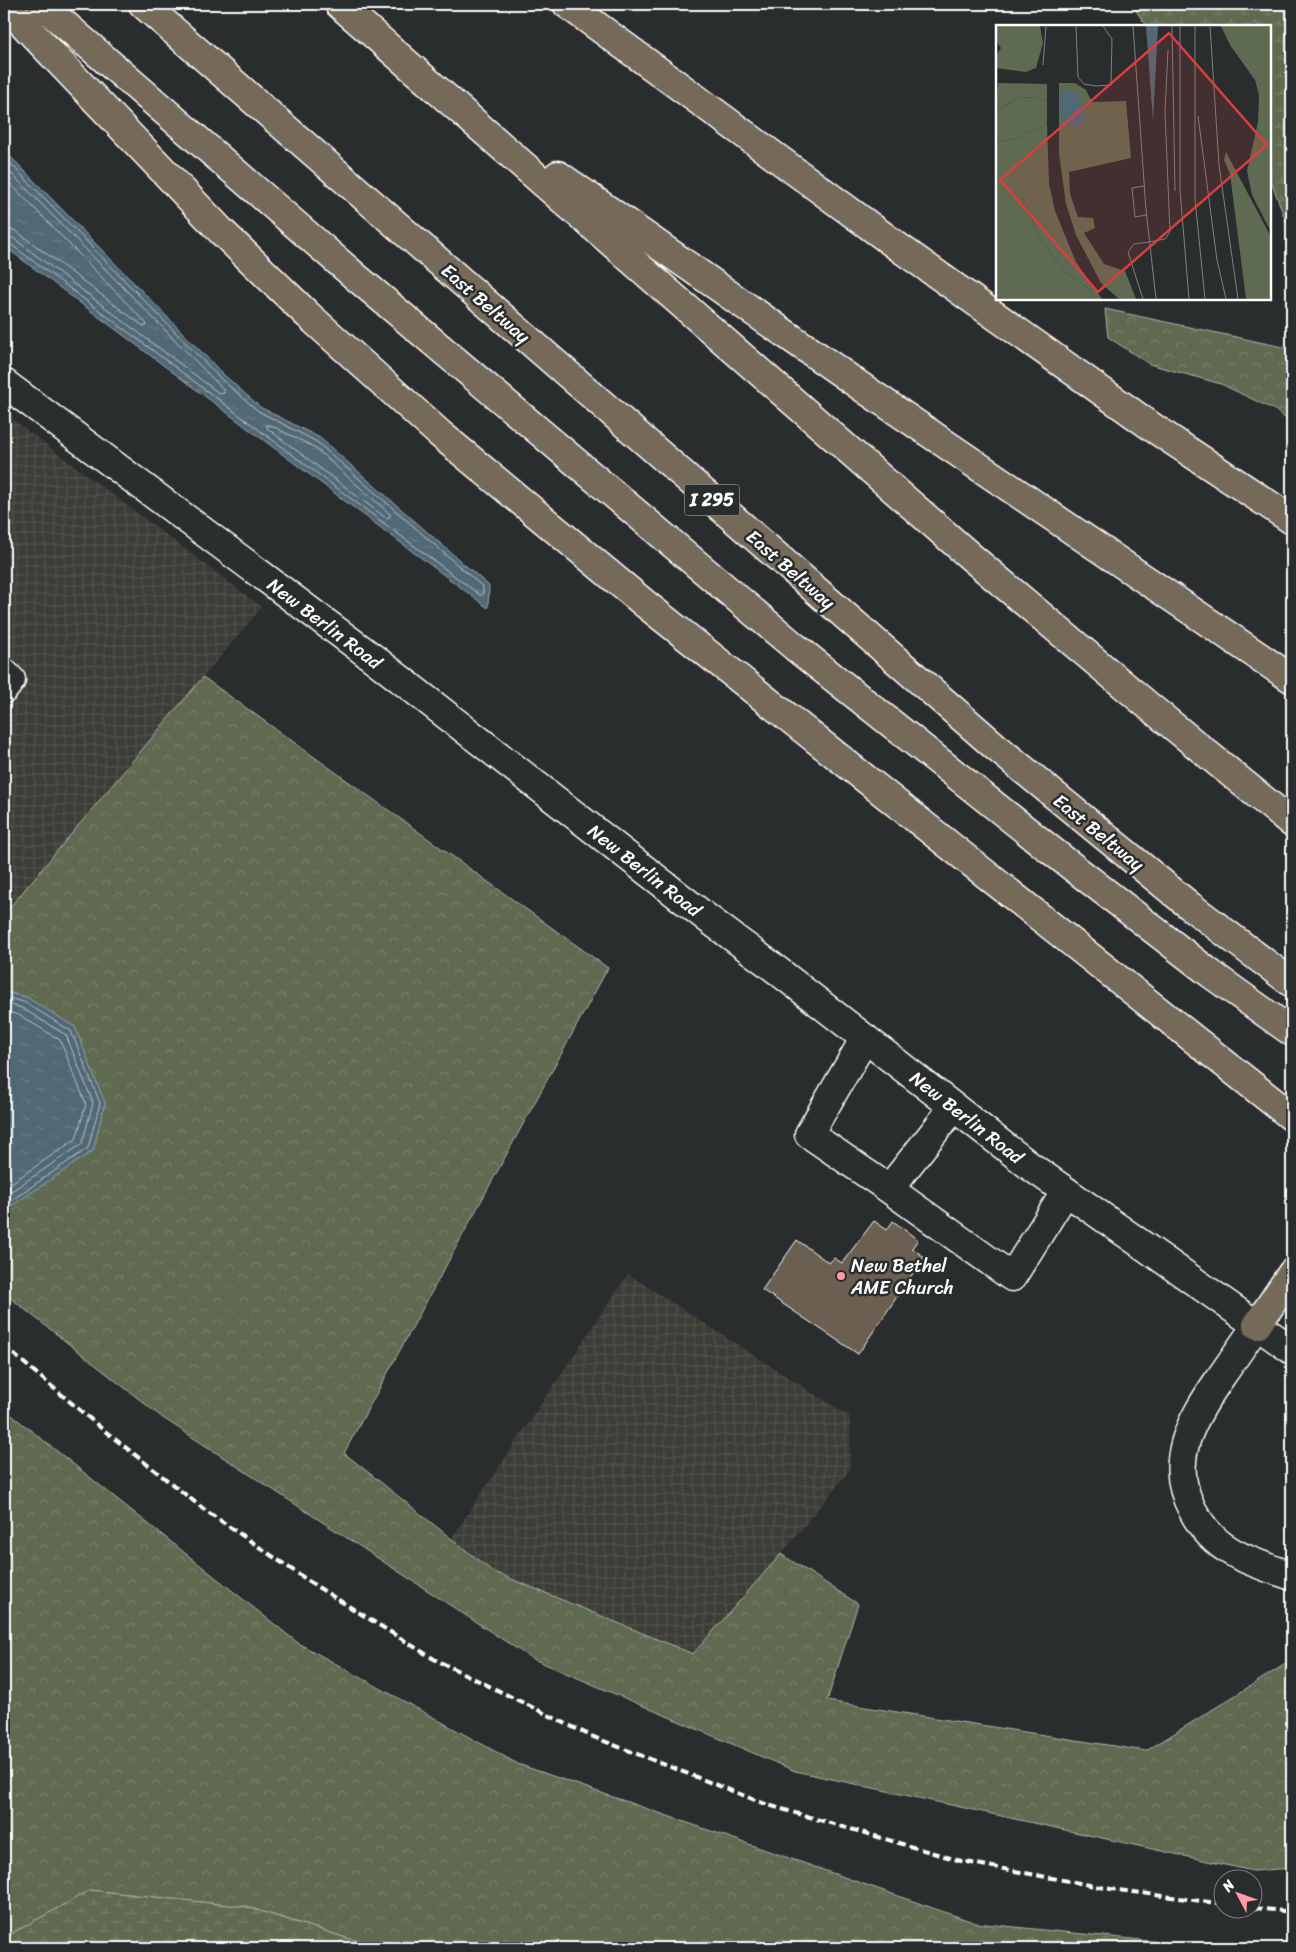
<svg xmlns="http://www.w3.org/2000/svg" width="1296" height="1952" viewBox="0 0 1296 1952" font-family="Sriracha,sans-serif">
  <defs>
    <pattern id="industrial-grid" width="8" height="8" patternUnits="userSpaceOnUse" patternTransform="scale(1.25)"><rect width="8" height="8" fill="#3e3c38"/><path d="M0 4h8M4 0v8" fill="none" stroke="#51504c"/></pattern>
    <pattern id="forest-crowns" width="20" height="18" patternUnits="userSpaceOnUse" patternTransform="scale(1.25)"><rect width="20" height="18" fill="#5e6a51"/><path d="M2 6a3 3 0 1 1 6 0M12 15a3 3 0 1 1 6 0" fill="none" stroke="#76806b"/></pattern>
    <pattern id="wetland-marsh" width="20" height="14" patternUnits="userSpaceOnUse" patternTransform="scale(1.25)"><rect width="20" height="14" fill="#5e6a51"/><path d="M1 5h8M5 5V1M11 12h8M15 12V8" fill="none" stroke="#76806b"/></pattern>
    <pattern id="water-ripples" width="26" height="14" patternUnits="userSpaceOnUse" patternTransform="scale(1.25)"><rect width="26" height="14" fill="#516875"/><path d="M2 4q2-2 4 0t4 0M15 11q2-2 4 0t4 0" fill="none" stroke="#6b7f8a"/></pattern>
  </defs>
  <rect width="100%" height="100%" fill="#2a2d2e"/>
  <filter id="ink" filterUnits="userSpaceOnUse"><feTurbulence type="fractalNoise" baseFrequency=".02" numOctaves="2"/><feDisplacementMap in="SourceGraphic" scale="10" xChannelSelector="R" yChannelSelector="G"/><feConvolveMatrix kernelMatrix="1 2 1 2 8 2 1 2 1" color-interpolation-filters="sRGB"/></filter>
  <g filter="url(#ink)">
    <path fill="url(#industrial-grid)" d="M4,413L262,607L9,908L4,903Z
      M628,1274L850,1417V1470L781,1554L693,1654L492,1571L451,1539Z"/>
    <path fill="url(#forest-crowns)" stroke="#aeb4a8" d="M1105,309L1292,349V424L1275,410L1221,384L1149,364L1108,337Z
      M203,677L608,968L344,1453L492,1571L693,1654L781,1554L858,1604L827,1701L1146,1751L1292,1660V1868L1253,1871L795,1771L531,1658L163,1418L4,1293V1208L10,1207L26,997L4,992V903L10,907Z
      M4,1409L298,1643L518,1764L976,1923L1219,1948H379L247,1907L90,1890L4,1938Z"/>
    <path fill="url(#wetland-marsh)" stroke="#aeb4a8" d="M1131,4H1292V238L1270,178V26H1147Z
      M90,1890L247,1907L379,1948H4V1938Z"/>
    <path fill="url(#water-ripples)" stroke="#97a4ac" d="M4,150L224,375L260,407L320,438L489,586L488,608L4,246Z
      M4,992L26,997L75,1027L105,1103L93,1151L10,1207L4,1208Z"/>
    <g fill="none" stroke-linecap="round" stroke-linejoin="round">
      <path stroke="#b9c3c8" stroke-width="1" d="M4,157L220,378L258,411L317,442L483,587V595H480L9,243L4,242
        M4,166L224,390V393L220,394L13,238L4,236
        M4,177L146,323L147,326H143L16,231L4,228
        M267,425H270L314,447L390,514V517L386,518L268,429Z
        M4,997L24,1002L71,1031L100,1103L88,1148L9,1202L4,1203
        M4,1003L22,1008L66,1035L93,1103L82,1144L4,1196
        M4,1011L19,1015L60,1040L86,1104L76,1139L4,1188"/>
    </g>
    <path fill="#6b5e51" stroke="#fff" d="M874,1221L887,1230L893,1221L918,1240L912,1248L924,1257L858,1354L762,1290L797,1240L829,1263L834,1258L842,1263Z"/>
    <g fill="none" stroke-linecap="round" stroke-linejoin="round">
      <g stroke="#fff" stroke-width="31">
        <path id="minor" d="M4,383L377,661L707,918L769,964L1030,1166L1292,1350
          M4,673L11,680L4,689
          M865,1038L809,1134L889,1189L1012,1277L1066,1191
          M889,1189L954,1107
          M1257,1325C1244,1343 1232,1361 1220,1378C1191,1420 1166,1462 1193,1511C1202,1528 1216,1543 1232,1552C1251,1563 1272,1569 1292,1576"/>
      </g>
      <g stroke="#fff" stroke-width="31">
        <path id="highway" d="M4,4L222,232L308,315L440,434L644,603L1292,1117
          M41,4L356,277L795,647L1052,851L1211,974L1292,1032
          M143,4L997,748L1190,906L1292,983
          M339,4L971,557L1151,708L1292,823
          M567,4L897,246L1155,429L1292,520
          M558,175L863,388L1292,679
          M1257,1325L1292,1273"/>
      </g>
      <use href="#minor" stroke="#2a2d2e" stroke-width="28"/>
      <use href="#highway" stroke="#746a5a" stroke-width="28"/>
      <path stroke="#fff" stroke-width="4" stroke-dasharray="8 4" stroke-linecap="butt" d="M4,1346L101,1428L205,1510L316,1586L434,1659L591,1736L768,1805L961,1861L1111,1889L1224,1904
        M1254,1908L1292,1912"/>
    </g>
  </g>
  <circle fill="#ff9aa2" stroke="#2a2d2e" stroke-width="2" cx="841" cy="1276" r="5"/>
  <g text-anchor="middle" stroke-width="5" stroke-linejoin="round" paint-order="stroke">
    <rect fill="#2a2d2e" stroke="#bfc0c0" stroke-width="1" x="684.5" y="484.5" width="55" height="31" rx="4"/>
    <g font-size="18" font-weight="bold" fill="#fff">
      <text x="712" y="506">I 295</text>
    </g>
    <g font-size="19" fill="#fff" stroke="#2a2d2e">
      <text transform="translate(486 303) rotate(41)" y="7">East Beltway</text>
      <text transform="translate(791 569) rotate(41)" y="7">East Beltway</text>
      <text transform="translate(325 623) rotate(37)" y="7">New Berlin Road</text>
      <text transform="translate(1099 832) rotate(39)" y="7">East Beltway</text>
      <text transform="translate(645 870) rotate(38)" y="7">New Berlin Road</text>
      <text transform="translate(967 1117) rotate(38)" y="7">New Berlin Road</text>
    </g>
    <g font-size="19" fill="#fff" stroke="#2a2d2e" text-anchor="start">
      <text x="851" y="1272">New Bethel<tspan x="851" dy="22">AME Church</tspan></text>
    </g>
  </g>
  <g transform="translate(996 25)">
    <rect width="275" height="275" fill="#2a2d2e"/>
    <path d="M0,1H44L47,18L40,43L30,47L0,43V31L5,23L0,16ZM2,58L51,59V76L41,72L21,73L0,87ZM63,58H79L90,65L96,77L130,76L135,133L73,147L74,169L82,192L97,193L99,203L88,208L108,239L129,246L140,274H123L105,258L80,210L70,179L63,129ZM51,99L53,158L59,186L80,237L106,274H98L92,263L70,247L45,216L27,173L4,153L0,156V117L18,114ZM230,127L275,212V274H250L234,149L228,135Z" fill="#5e6a51"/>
    <path d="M225,1H275V207L256,170L251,146L262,97L263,70L259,55L234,20ZM41,72L51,76V99L18,114L0,117V87L21,73ZM3,153L16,158L27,173L45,216L70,247L92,263L98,274H0V156Z" fill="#5e6a51"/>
    <path d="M150,1H162L157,96ZM71,65L80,69L89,85L90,92L80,103L66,97L64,79L66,66Z" fill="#516875"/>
    <path fill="none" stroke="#7f8182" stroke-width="1" d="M80,1L82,52L88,59L100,61L115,60L116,14L107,1M137,1L150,185L160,274M176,1L179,166M184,1V165L193,274M199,1V174L209,274M214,1L223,140L242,274M47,40L50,1M202,91L221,235L230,274M148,161L136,163L139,192L150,190M153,217L169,214L174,207L169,87L172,25M147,274L132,227L138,219L153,217"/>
    <path fill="#da3e3e" fill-opacity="0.15" stroke="#da3e3e" stroke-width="2.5" d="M173,8L271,120L102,267L4,155Z"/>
    <rect width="275" height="275" fill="none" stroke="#fff" stroke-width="2.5"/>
  </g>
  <rect width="1296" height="1952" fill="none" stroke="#2a2d2e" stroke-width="20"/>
  <rect x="10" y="10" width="1276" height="1932" fill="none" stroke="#fff" stroke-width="2" filter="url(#ink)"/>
  <g transform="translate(1238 1894) rotate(311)"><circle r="24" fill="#2a2d2e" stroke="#7f8182"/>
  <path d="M0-4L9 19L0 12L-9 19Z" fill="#ff9aa2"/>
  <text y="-8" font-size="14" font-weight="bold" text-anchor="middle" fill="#ffffff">N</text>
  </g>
</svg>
